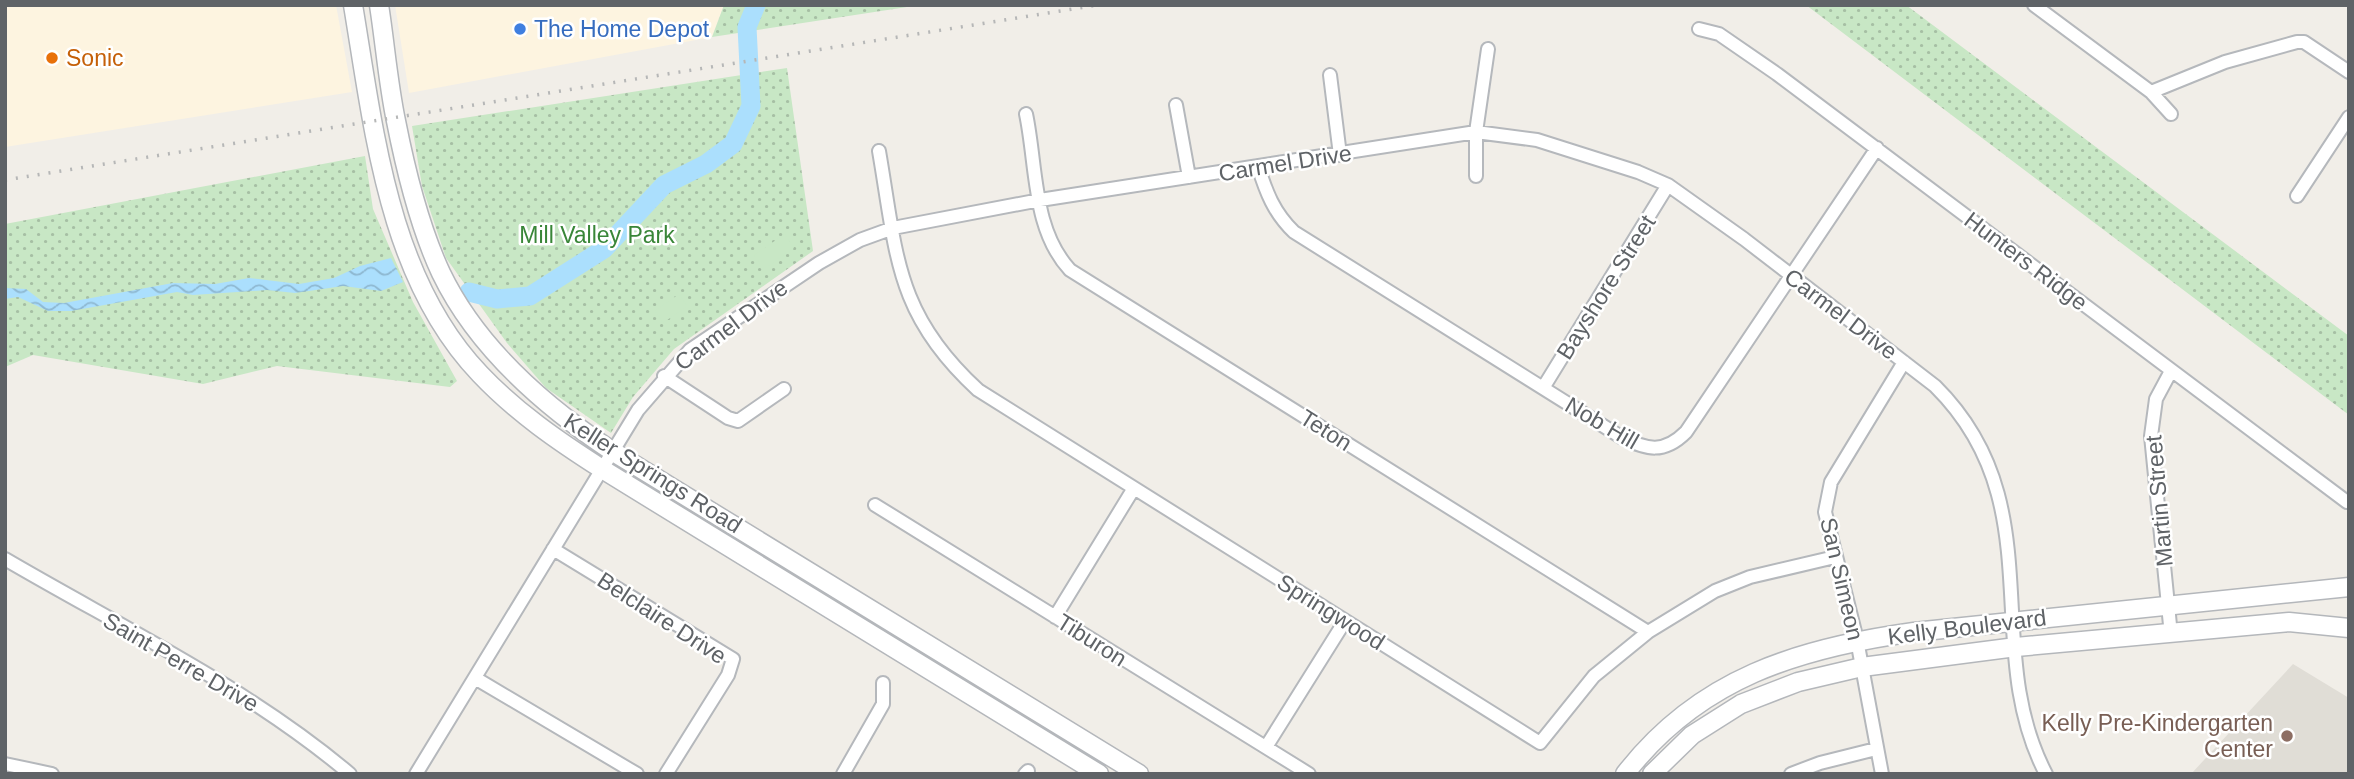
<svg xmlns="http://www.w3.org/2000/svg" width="2354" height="779" viewBox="0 0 2354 779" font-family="Arial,sans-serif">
  <defs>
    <pattern id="grass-dots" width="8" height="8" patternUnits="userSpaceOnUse" patternTransform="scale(1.75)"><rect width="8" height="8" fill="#c8e7c5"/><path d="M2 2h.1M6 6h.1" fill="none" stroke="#a6bfa4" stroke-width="1.8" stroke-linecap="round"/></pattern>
    <pattern id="water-waves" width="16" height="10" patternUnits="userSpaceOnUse" patternTransform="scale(1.75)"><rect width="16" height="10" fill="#abdffd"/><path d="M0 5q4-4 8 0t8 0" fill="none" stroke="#8eb8d1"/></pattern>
  </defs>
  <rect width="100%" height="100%" fill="#f1eee8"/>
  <path fill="#fdf4e0" d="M5,5H336L352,92L5,147Z
    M395,5H724L712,37L409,93Z"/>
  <path fill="#e0ddd6" d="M2293,664L2349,698V774H2191Z"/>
  <path fill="url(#grass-dots)" d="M724,5H920L712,37Z
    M1806,5H1906L2349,336V415Z
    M787,68L813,251L674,349L633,397L611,433L546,388L507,343L446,258L422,186L412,126Z
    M365,156L373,209L413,302L457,381L450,387L277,366L203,384L33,355L5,367V224Z"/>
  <path fill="#c8e7c5" d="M785,234L794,248L764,269L754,255Z
    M679,294L687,306L663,323L655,311Z"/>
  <path fill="url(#water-waves)" d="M391,258L403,282L381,291L343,286L295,293L267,290L193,295L177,292L71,311H48L18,297L5,299V288L26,289L43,302L64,303L173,283L215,284L249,278L299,284L334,278L360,266Z"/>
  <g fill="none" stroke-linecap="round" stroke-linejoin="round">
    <path stroke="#abdffd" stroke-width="19" d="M469,292L497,299L530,296L604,249L664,185L706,164L733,144L751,106L747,27L756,5"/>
    <g stroke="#b5b8bc" stroke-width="16">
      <path id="minor" d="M2034,5L2151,92L2171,114
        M1699,29L1719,34L1777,74L2347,502
        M1330,75L1340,155
        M2151,92L2225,62L2297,42H2304L2349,72
        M1176,105L1189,177
        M1026,114C1037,166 1032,229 1070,270L1648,632
        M879,151C897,255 895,314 978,390L1540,743L1594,676L1648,632L1715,591L1750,577L1835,557
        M1258,166C1266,192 1274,213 1294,232L1621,437C1647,450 1664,454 1686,432L1877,148
        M1476,176V132L1488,49
        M2297,196L2349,117
        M664,376L728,418L738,421L784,389
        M1543,388L1668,185
        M875,505L1309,774
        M553,549L733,659L728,675L666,774
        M5,559C121,627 247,687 350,774
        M1055,617L1134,488
        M2171,635L2151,436L2156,399L2171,371
        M475,678L637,774
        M1266,747L1345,621
        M5,764L52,774
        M416,774L638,410L690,350L819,263L860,240L893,228L1040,200L1476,132L1537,140L1638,172L1668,185L1744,239L1935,386C2054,504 1979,646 2046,774
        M843,774L883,704V683
        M1025,774L1028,771
        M1791,774L1820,763L1876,749
        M1882,774L1857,640L1825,512L1831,482L1904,362"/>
    </g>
    <g stroke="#b4b7bb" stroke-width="21">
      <path id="secondary" d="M353,5C374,130 388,278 480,374C516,412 558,441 602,469L1099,774
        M379,5C385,43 388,83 396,121C406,172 419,226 441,273C477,348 544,406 612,451L1139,774
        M1625,774C1699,678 1799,648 1914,632L2349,587
        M1652,774L1692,735L1741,704L1798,682L1862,667L2016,647L2289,622L2349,628"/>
    </g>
    <use href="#minor" stroke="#fff" stroke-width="12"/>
    <use href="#secondary" stroke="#fff" stroke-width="18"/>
    <path stroke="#b6b7b7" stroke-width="3.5" stroke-dasharray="2 9" stroke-linecap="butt" d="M5,180L1098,5"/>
  </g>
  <circle fill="#3f7fe0" stroke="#fff" stroke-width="2.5" cx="520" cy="29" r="7"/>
  <circle fill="#e8710a" stroke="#fff" stroke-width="2.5" cx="52" cy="58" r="7"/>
  <circle fill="#8d6e63" stroke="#fff" stroke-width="2.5" cx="2287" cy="736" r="7"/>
  <g text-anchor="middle" stroke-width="5" stroke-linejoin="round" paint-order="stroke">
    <g font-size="23" fill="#366cbe" stroke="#fff" text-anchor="start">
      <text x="534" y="37">The Home Depot</text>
    </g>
    <g font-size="23" fill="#c56008" stroke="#fff" text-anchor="start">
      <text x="66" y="66">Sonic</text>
    </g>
    <g font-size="23" fill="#5f6367" stroke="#fff">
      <text transform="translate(1285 163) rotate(-9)" y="8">Carmel Drive</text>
      <text transform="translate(2026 261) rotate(37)" y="8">Hunters Ridge</text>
      <text transform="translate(1606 287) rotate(-58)" y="8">Bayshore Street</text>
      <text transform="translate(1841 314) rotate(37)" y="8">Carmel Drive</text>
      <text transform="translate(731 325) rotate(-37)" y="8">Carmel Drive</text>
      <text transform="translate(1602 423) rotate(30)" y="8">Nob Hill</text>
      <text transform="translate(1326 430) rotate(32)" y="8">Teton</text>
      <text transform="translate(653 473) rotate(32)" y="8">Keller Springs Road</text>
      <text transform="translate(2159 501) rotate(-95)" y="8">Martin Street</text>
      <text transform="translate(1842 579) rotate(77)" y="8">San Simeon</text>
      <text transform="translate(1331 612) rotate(32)" y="8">Springwood</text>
      <text transform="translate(662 618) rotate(33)" y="8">Belclaire Drive</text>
      <text transform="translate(1967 627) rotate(-7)" y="8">Kelly Boulevard</text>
      <text transform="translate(1092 640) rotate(32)" y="8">Tiburon</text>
      <text transform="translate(181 662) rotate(30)" y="8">Saint Perre Drive</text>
    </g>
    <g font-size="23" fill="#398638" stroke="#fff">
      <text x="597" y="243">Mill Valley Park</text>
    </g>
    <g font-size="23" fill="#785e54" stroke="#fff" text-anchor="end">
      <text x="2273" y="731">Kelly Pre-Kindergarten<tspan x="2273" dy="26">Center</tspan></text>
    </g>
  </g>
  <rect width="2354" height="779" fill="none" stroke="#5f6367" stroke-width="14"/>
</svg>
